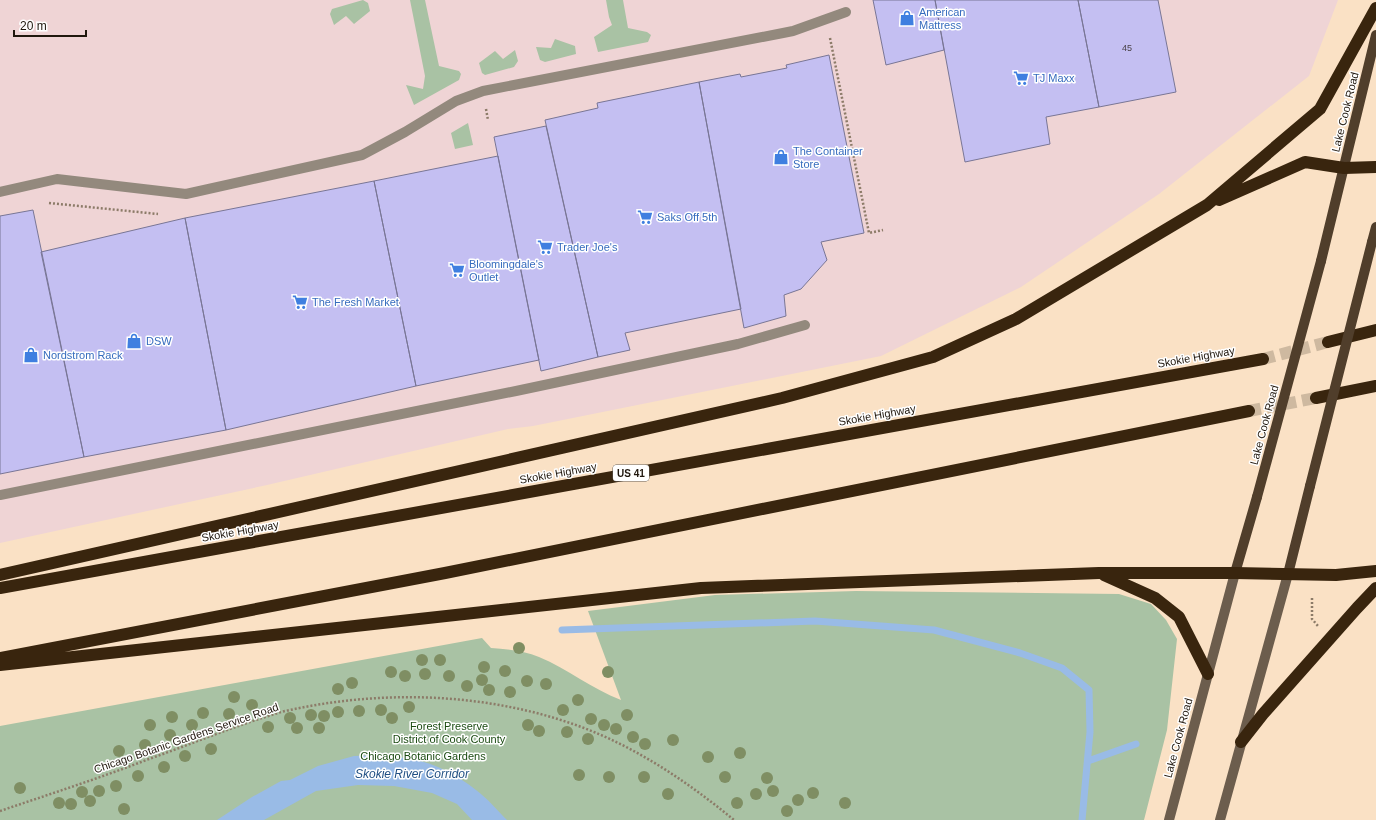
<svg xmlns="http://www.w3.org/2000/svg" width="1376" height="820" viewBox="0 0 1376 820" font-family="Arial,sans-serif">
  <rect width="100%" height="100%" fill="#fae1c5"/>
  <path fill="#efd4d5" d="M0,0H1338L1309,76L1159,194L1021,287L881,356L533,426L508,429L267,485L0,543Z"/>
  <path fill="#a9c2a4" d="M363,0L368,3L370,11L354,24L346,16L334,25L330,14L332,9Z
    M410,0H425L439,66L459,71L461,74L459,80L414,105L406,85L423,89L425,76Z
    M606,0H623L628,28L647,32L651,35L648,42L598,52L594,37L612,25L609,17Z
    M555,39L575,46L576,54L545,62L540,60L536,47L551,48Z
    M515,50L518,61L514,67L485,75L482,73L479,63L495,51L503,59Z
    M468,123L473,145L455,149L451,133Z
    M856,591L1119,594L1151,604L1166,620L1177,639L1167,730L1144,820H0V726L482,638L491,648C507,649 524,651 539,657C568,669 592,689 621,700L588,611L715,595Z"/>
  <path fill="#99bbe6" d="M354,756C405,755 435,758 476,790C487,798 497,810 507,820H472L457,804L432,793L394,786L358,785L316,791L264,820H217L252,797L281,781L290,780L318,766Z"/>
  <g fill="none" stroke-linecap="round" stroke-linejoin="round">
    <path stroke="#99bbe6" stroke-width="7" d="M562,630L815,621L934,630L1020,653L1062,668L1089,690L1090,732L1082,820
      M1088,761L1136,744"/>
  </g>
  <path fill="#c4bff2" stroke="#797695" d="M873,0H935L944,50L886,65Z
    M935,0H1078L1099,107L1046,117L1050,144L965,162Z
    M1078,0H1158L1176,92L1099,107Z
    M829,55L864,233L821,242L827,260L801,289L784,295L786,316L744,328L699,82L740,74L741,77L787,68L786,65Z
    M699,82L741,309L625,333L630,350L598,357L545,120L598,108L597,103Z
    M546,126L598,357L541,371L494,137Z
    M498,156L539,360L416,386L374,181Z
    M374,181L416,386L226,430L185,218Z
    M33,210L84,457L0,474V216Z
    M185,218L226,430L84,457L41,252Z"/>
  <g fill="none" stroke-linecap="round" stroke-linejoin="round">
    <path stroke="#ceb9a0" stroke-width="12" stroke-dasharray="12 6" stroke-linecap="butt" d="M1263,359L1328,342
      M1249,411L1316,398"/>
    <path stroke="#8c7b68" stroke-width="2.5" stroke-dasharray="2 2" stroke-linecap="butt" d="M830,38L869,233L883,230
      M486,109L488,120
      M49,203L158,214
      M1312,598V619L1318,626
      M0,811C50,794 100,778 149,759C186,746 222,731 259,719C269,716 279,712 290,710C386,689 491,693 584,728C639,749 689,783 734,820"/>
    <path stroke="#93897d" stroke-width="10" d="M0,192L57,179L186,194L362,155L405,132L456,101L483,91L783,33L793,31L846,12
      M0,495L516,391L738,344L805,325"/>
    <path stroke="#6c5d4d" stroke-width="10" d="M1169,820L1235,573
      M1220,820L1288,574"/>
    <path stroke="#503e2b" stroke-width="10" d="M1372,242L1376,227
      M1321,261L1376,35
      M1235,573L1257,497
      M1288,574L1310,486"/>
    <path stroke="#39250e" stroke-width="12" d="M1219,200L1305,162L1344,168L1376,167
      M1328,342L1376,330
      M1316,398L1376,386
      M0,575L782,398L933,357L1016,319L1207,205L1320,109L1376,8
      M1104,575L1155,598L1179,617L1208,674
      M0,588L1263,359
      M0,658L445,573L1249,411
      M0,665L701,588L1099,573H1235L1336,575L1376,571
      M1241,742L1263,714L1357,608L1376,588"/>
    <path stroke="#503e2b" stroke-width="10" d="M1310,486L1372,242
      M1257,497L1321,261"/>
  </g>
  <g fill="#7f8e63">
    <circle cx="519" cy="648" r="6"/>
    <circle cx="422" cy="660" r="6"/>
    <circle cx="440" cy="660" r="6"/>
    <circle cx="484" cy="667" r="6"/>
    <circle cx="505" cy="671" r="6"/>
    <circle cx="391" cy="672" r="6"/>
    <circle cx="608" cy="672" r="6"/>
    <circle cx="425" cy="674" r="6"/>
    <circle cx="405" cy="676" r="6"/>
    <circle cx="449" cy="676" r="6"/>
    <circle cx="482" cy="680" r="6"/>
    <circle cx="527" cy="681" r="6"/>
    <circle cx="352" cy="683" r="6"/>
    <circle cx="546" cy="684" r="6"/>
    <circle cx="467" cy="686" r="6"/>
    <circle cx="338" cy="689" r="6"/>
    <circle cx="489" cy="690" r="6"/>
    <circle cx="510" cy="692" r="6"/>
    <circle cx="234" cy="697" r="6"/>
    <circle cx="578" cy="700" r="6"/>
    <circle cx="252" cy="705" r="6"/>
    <circle cx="409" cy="707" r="6"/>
    <circle cx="381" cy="710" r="6"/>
    <circle cx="563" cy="710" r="6"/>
    <circle cx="359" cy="711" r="6"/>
    <circle cx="338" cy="712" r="6"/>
    <circle cx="203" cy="713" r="6"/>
    <circle cx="229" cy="714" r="6"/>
    <circle cx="311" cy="715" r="6"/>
    <circle cx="627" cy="715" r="6"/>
    <circle cx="324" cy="716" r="6"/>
    <circle cx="172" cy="717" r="6"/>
    <circle cx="290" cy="718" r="6"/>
    <circle cx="392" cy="718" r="6"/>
    <circle cx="591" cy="719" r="6"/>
    <circle cx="150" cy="725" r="6"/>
    <circle cx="192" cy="725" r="6"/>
    <circle cx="528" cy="725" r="6"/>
    <circle cx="604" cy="725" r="6"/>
    <circle cx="268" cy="727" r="6"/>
    <circle cx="297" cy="728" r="6"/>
    <circle cx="319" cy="728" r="6"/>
    <circle cx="616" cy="729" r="6"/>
    <circle cx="539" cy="731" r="6"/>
    <circle cx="567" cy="732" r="6"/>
    <circle cx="170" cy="735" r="6"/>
    <circle cx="633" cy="737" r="6"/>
    <circle cx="588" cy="739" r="6"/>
    <circle cx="673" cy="740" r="6"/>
    <circle cx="645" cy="744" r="6"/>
    <circle cx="145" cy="745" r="6"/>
    <circle cx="211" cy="749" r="6"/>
    <circle cx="119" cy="751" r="6"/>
    <circle cx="740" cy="753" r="6"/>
    <circle cx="185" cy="756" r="6"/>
    <circle cx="708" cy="757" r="6"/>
    <circle cx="164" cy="767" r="6"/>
    <circle cx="579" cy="775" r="6"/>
    <circle cx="138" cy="776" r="6"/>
    <circle cx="609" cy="777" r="6"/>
    <circle cx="644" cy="777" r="6"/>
    <circle cx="725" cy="777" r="6"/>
    <circle cx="767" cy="778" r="6"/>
    <circle cx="116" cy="786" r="6"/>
    <circle cx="20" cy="788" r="6"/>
    <circle cx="99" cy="791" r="6"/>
    <circle cx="773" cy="791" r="6"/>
    <circle cx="82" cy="792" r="6"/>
    <circle cx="813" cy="793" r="6"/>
    <circle cx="668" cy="794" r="6"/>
    <circle cx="756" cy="794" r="6"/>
    <circle cx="798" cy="800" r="6"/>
    <circle cx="90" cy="801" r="6"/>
    <circle cx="59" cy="803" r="6"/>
    <circle cx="737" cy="803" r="6"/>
    <circle cx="845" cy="803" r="6"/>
    <circle cx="71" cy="804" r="6"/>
    <circle cx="124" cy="809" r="6"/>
    <circle cx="787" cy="811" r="6"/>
  </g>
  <defs>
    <g id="shop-bare" transform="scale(1.2)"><path d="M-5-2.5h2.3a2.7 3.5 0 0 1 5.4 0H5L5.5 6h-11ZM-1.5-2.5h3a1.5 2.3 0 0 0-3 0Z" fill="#3f7fe0" stroke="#fff" stroke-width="2.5" paint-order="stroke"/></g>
    <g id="supermarket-bare" transform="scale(1.2)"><path d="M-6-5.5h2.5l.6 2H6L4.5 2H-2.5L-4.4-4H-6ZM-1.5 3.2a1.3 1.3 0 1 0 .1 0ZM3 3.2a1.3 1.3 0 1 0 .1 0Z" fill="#3f7fe0" stroke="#fff" stroke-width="2.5" paint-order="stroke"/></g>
  </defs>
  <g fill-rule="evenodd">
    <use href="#shop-bare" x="907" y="18"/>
    <use href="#supermarket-bare" x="1021" y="78"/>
    <use href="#shop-bare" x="781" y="157"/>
    <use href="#supermarket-bare" x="645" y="217"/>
    <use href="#supermarket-bare" x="545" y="247"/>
    <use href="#supermarket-bare" x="457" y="270"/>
    <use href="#supermarket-bare" x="300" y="302"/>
    <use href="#shop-bare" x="134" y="341"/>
    <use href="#shop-bare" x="31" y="355"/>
  </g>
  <g text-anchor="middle" stroke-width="3" stroke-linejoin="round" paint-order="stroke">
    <g font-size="9" fill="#494146">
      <text x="1127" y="51">45</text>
    </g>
    <rect fill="#fff" stroke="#635d56" stroke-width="1" x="613" y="465" width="36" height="16" rx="3"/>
    <g font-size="10" font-weight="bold" fill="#20170d">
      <text x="631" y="477">US 41</text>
    </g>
    <g font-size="11" fill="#366cbe" stroke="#fff" text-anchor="start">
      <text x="919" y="16">American<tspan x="919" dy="13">Mattress</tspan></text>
      <text x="1033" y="82">TJ Maxx</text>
      <text x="793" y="155">The Container<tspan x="793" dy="13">Store</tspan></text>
      <text x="657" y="221">Saks Off 5th</text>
      <text x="557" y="251">Trader Joe's</text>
      <text x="469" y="268">Bloomingdale's<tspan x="469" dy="13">Outlet</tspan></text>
      <text x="312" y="306">The Fresh Market</text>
      <text x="146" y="345">DSW</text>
      <text x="43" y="359">Nordstrom Rack</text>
    </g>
    <g font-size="11" fill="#20170d" stroke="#fff">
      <text transform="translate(1345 112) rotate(-76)" y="4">Lake Cook Road</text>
      <text transform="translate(1196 357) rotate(-10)" y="4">Skokie Highway</text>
      <text transform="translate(877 415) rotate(-10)" y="4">Skokie Highway</text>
      <text transform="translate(1264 425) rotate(-75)" y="4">Lake Cook Road</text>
      <text transform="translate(558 473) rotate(-10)" y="4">Skokie Highway</text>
      <text transform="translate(240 531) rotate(-10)" y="4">Skokie Highway</text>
      <text transform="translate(186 738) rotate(-19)" y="4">Chicago Botanic Gardens Service Road</text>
      <text transform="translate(1178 738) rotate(-75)" y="4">Lake Cook Road</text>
    </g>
    <g font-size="11" fill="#1b4b12" stroke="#fff">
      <text x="449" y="730">Forest Preserve<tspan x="449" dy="13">District of Cook County</tspan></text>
      <text x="423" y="760">Chicago Botanic Gardens</text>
    </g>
    <g font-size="12" font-style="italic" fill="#215084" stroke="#fff">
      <text x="412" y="778">Skokie River Corridor</text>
    </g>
  </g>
  <path d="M14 30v6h72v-6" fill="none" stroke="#20170d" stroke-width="2"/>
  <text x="20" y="30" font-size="12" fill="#20170d" stroke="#ffffff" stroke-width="3" paint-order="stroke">20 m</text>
</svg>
